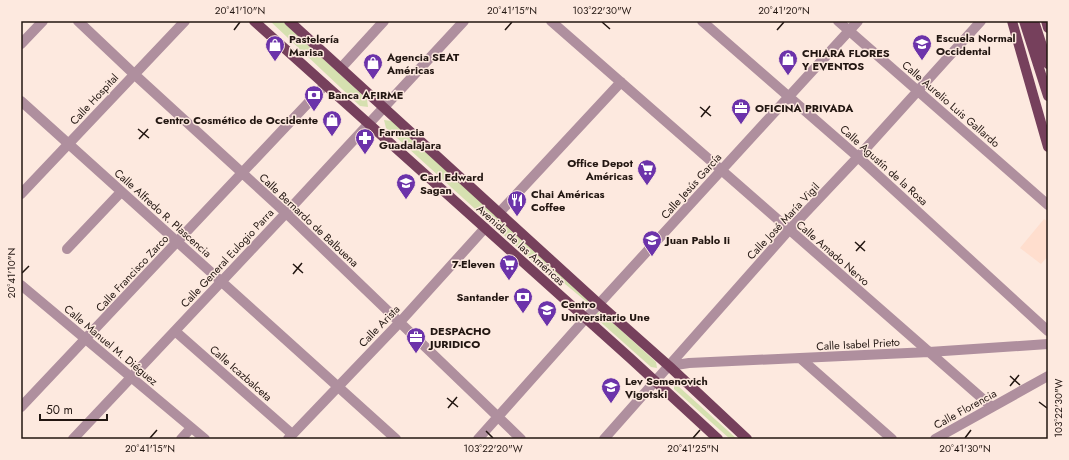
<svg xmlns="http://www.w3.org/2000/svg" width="1069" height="460" viewBox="0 0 1069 460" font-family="Jost,sans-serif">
  <rect width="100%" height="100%" fill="#fde9df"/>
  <path fill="#ffdece" d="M1044,219L1048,222V256L1041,264L1020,248Z"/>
  <path fill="#d6e0b0" d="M270,21H282L367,99L368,107L360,106Z
    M384,120L392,121L589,301L588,303L565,284L551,278L386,128Z
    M601,312L656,362L657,368L651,367L596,318L597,313Z
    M677,385L737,439H730L674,389V386Z"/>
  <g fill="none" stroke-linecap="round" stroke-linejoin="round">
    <path stroke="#af8f9e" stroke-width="10" d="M78,21L134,74L286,213L521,439
      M551,21L992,407
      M702,21L858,157L1048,331
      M838,21L1048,205
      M21,44L43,21
      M341,68L384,21
      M21,101L396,439
      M21,194L185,21
      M499,213L621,82
      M67,249L121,192
      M21,285L205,439
      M175,331L292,434
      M800,358L892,439
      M669,366L689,363L929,352L1048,344
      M21,407L325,85
      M73,439L286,213L464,21
      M181,439L191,428
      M288,439L400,322L485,228
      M478,439L586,318L858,21
      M604,439L789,230L858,157L981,21
      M935,439L1048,376"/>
    <path stroke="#76405c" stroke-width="10" d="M254,21L630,358L718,439
      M289,21L599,304L669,366L747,439
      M1012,21L1048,147
      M1024,21L1048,96
      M1034,21L1048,64
      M1046,21L1048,28"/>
  </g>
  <path fill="none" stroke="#221611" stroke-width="1.5" d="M602,22L610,29M234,30L240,22M505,30L512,22M777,30L784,22M700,107L711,116M701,117L710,106M138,129L149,138M139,139L148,129M855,242L865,251M856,251L865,241M293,264L303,273M22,273L29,266M293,274L302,263M1010,376L1020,385M1010,386L1019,375M447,398L458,407M1039,402L1047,408M448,408L457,397M486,431L493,438M150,438L157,430M693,438L700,430M965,438L971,430"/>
  <defs>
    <g id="university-pin" transform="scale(1)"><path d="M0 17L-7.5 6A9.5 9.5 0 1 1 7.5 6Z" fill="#6c33aa" stroke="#fde9df"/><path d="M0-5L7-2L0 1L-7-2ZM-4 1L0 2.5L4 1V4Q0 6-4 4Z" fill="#fff"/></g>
    <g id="shop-pin" transform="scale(1)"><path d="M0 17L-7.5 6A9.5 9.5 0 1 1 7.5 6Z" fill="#6c33aa" stroke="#fde9df"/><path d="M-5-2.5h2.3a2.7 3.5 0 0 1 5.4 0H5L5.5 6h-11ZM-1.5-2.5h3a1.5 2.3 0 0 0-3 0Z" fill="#fff"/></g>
    <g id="bank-pin" transform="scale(1)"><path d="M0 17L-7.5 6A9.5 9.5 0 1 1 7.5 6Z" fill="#6c33aa" stroke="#fde9df"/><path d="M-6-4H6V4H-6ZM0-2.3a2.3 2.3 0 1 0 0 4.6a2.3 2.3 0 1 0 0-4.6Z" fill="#fff"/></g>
    <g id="office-pin" transform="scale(1)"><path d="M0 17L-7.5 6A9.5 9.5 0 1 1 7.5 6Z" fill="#6c33aa" stroke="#fde9df"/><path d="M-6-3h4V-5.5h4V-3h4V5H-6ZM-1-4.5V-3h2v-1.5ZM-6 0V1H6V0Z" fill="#fff"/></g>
    <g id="pharmacy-pin" transform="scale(1)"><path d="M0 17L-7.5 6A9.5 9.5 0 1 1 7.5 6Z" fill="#6c33aa" stroke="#fde9df"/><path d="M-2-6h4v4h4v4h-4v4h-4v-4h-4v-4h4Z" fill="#fff"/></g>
    <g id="supermarket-pin" transform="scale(1)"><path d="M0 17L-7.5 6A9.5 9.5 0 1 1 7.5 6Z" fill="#6c33aa" stroke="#fde9df"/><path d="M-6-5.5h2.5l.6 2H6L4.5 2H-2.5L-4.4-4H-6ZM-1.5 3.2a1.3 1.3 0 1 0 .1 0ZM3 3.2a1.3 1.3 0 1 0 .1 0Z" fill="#fff"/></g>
    <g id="school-pin" transform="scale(1)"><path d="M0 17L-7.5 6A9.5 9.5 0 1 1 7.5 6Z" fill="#6c33aa" stroke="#fde9df"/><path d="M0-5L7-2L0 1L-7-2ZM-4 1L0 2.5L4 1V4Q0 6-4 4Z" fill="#fff"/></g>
    <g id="restaurant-pin" transform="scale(1)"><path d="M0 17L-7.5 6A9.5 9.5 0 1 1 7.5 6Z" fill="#6c33aa" stroke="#fde9df"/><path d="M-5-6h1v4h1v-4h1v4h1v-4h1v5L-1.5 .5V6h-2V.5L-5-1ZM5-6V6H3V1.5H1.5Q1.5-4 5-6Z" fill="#fff"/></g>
  </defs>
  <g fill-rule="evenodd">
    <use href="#university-pin" x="922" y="44"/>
    <use href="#shop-pin" x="275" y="45"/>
    <use href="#shop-pin" x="788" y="59"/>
    <use href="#shop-pin" x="373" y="63"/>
    <use href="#bank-pin" x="314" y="95"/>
    <use href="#office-pin" x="741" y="108"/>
    <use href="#shop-pin" x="332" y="120"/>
    <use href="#pharmacy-pin" x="365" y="138"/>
    <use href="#supermarket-pin" x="647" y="169"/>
    <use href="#school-pin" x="406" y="183"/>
    <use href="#restaurant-pin" x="517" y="200"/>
    <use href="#school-pin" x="652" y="240"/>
    <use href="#supermarket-pin" x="509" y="264"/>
    <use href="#bank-pin" x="523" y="297"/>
    <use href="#university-pin" x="547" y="310"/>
    <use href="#office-pin" x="416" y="337"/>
    <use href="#school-pin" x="611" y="387"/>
  </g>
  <g text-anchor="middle" stroke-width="3" stroke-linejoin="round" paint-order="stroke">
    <g font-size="11" font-weight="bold" fill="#221611" stroke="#fde9df" text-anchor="start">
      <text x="936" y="42">Escuela Normal<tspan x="936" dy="13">Occidental</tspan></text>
      <text x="289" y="43">Pastelería<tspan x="289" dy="13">Marisa</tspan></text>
      <text x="802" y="57">CHIARA FLORES<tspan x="802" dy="13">Y EVENTOS</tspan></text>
      <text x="387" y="61">Agencia SEAT<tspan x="387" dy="13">Américas</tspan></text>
      <text x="328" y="99">Banca AFIRME</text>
      <text x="755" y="112">OFICINA PRIVADA</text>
      <text x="318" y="124" text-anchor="end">Centro Cosmético de Occidente</text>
      <text x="379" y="136">Farmacia<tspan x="379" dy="13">Guadalajara</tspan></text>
      <text x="633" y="167" text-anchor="end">Office Depot<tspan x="633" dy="13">Américas</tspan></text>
      <text x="420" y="181">Carl Edward<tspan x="420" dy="13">Sagan</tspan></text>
      <text x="531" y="198">Chai Américas<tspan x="531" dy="13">Coffee</tspan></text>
      <text x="666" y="244">Juan Pablo Ii</text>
      <text x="495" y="268" text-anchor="end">7-Eleven</text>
      <text x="509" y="301" text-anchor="end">Santander</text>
      <text x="561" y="308">Centro<tspan x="561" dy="13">Universitario Une</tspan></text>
      <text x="430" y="335">DESPACHO<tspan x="430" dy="13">JURIDICO</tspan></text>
      <text x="625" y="385">Lev Semenovich<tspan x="625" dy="13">Vigotski</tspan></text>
    </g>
    <g font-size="11" fill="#221611" stroke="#fde9df">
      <text transform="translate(94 99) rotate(-47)" y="4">Calle Hospital</text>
      <text transform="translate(951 104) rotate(41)" y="4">Calle Aurelio Luis Gallardo</text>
      <text transform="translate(884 165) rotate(42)" y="4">Calle Agustín de la Rosa</text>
      <text transform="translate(691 186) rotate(-48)" y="4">Calle Jesús García</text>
      <text transform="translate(163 213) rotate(42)" y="4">Calle Alfredo R. Plascencia</text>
      <text transform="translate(309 220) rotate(43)" y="4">Calle Bernardo de Balbuena</text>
      <text transform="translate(783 221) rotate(-47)" y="4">Calle José María Vigil</text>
      <text transform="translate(521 245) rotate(42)" y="4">Avenida de las Américas</text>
      <text transform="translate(833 253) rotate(41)" y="4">Calle Amado Nervo</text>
      <text transform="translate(227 258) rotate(-47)" y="4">Calle General Eulogio Parra</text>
      <text transform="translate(132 273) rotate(-47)" y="4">Calle Francisco Zarco</text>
      <text transform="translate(379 326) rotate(-46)" y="4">Calle Arista</text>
      <text transform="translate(858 344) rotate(-3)" y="4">Calle Isabel Prieto</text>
      <text transform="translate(111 345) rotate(40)" y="4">Calle Manuel M. Diéguez</text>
      <text transform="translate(241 373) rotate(41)" y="4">Calle Icazbalceta</text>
      <text transform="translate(965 409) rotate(-29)" y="4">Calle Florencia</text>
    </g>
  </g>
  <rect width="1069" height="460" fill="none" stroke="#fde9df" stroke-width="44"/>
  <path d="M40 414v6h67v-6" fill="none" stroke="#221611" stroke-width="2"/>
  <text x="46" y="414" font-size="12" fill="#221611" stroke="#fde9df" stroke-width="3" paint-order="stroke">50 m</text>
  <rect x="22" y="22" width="1025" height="416" fill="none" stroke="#221611" stroke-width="1.5"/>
  <g font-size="10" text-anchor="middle" fill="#221611">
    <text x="240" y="14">20°41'10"N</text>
    <text x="512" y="14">20°41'15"N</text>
    <text x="602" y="14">103°22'30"W</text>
    <text x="784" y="14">20°41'20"N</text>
    <text transform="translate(11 273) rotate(-90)" y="4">20°41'10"N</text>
    <text transform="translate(1058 408) rotate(-90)" y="4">103°22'30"W</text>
    <text x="150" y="452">20°41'15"N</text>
    <text x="493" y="452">103°22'20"W</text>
    <text x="693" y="452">20°41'25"N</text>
    <text x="965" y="452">20°41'30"N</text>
  </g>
</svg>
